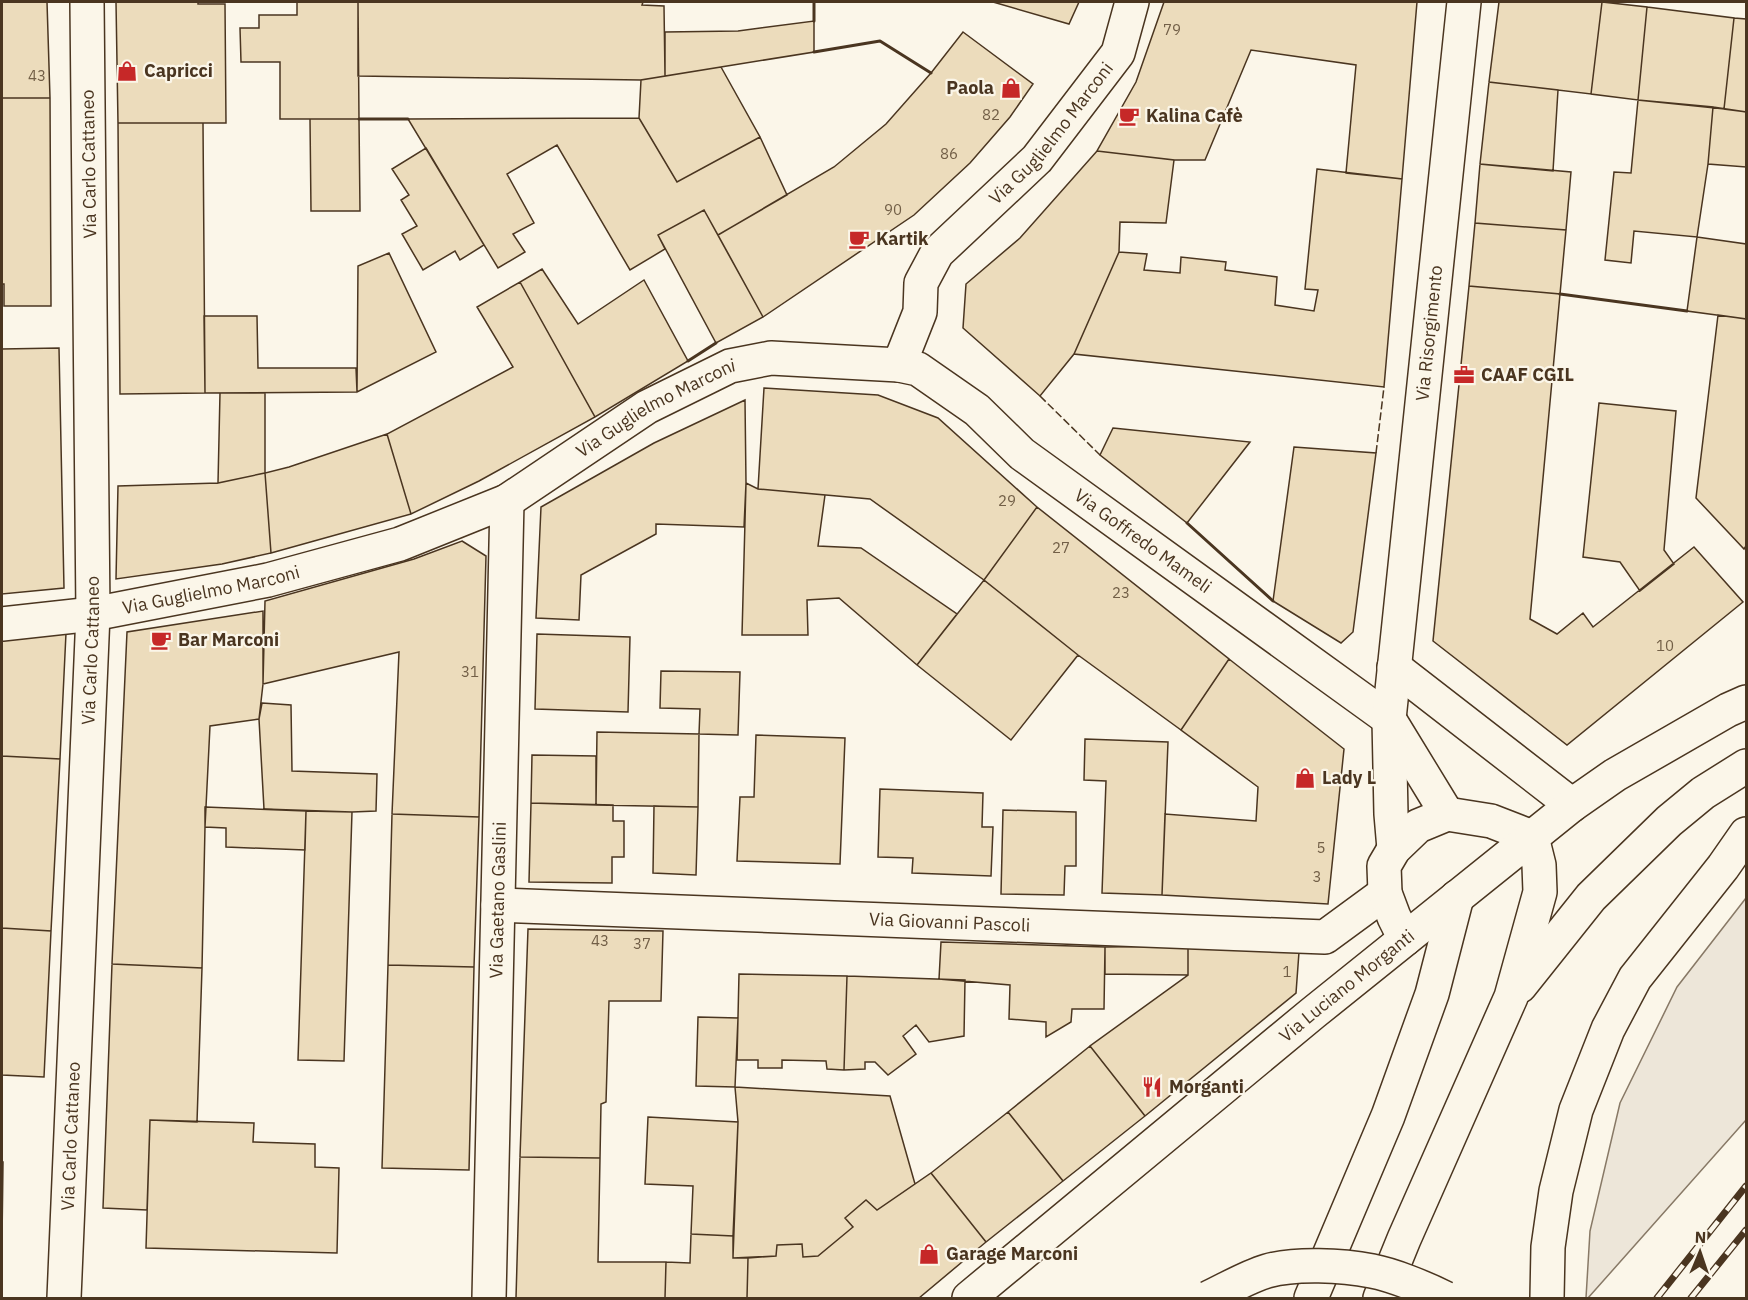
<svg xmlns="http://www.w3.org/2000/svg" width="1748" height="1300" viewBox="0 0 1748 1300" font-family="'IBM Plex Sans',sans-serif">
  <rect width="100%" height="100%" fill="#fbf6e9"/>
  <path fill="#ede6d9" stroke="#887966" stroke-width="1.5" d="M1746,898V1120L1588,1298H1586L1590,1231L1620,1103L1677,987Z"/>
  <path fill="#ecdcbc" stroke="#4a3520" stroke-width="1.5" d="M2,2H47L50,98H2Z
    M116,2H198V4H225L226,123H118Z
    M297,2H358L359,119H280V62H241L240,28H259V15H297Z
    M358,2H643L642,5L664,6L665,76L641,80L358,76Z
    M993,2H1079L1069,24Z
    M1164,2H1417L1402,179L1346,173L1356,65L1251,50L1205,160H1174L1097,151L1136,82Z
    M1499,2H1602L1591,94L1489,82Z
    M1602,2L1647,7L1638,100L1591,94Z
    M1647,7L1734,18L1724,109L1638,100Z
    M1734,18L1746,19V112L1724,109Z
    M814,21V52L665,76V32L738,31Z
    M963,32L1033,84L1010,117L970,163L914,215L763,317L718,235L834,167L886,124L931,73Z
    M721,67L760,137L677,182L639,118L641,80Z
    M1489,82L1558,90L1553,171L1480,164Z
    M2,98H50L51,306H4V284H2Z
    M1638,100L1713,107L1708,164L1697,237L1634,231L1631,263L1605,260L1614,172L1631,173Z
    M1713,107L1746,112V167L1708,164Z
    M639,118L677,182L760,137L787,195L718,235L704,210L658,235L665,249L630,270L557,145L507,174L534,223L513,234L525,252L498,268L408,119Z
    M310,119H359L360,211H311Z
    M118,123H203L205,393L120,394Z
    M426,148L484,245L460,260L455,251L423,270L402,234L417,226L401,200L409,195L392,169Z
    M1097,151L1174,160L1166,223L1120,222L1119,252L1074,354L1040,396L963,328L966,284L1020,238Z
    M1480,164L1571,172L1566,230L1475,223Z
    M1317,169L1402,179L1384,387L1074,354L1119,252L1147,254L1144,270L1180,273L1181,257L1226,262L1225,270L1277,277L1275,305L1314,311L1318,290L1305,289Z
    M704,210L763,317L716,343L658,235Z
    M1475,223L1566,230L1560,294L1469,286Z
    M1697,237L1746,244V319L1687,311Z
    M389,253L436,352L357,392L358,266Z
    M542,269L578,324L644,280L688,361L595,417L520,282Z
    M520,282L595,417L479,481L411,514L387,434L513,367L477,307Z
    M1469,286L1560,294L1530,619L1557,634L1583,613L1593,627L1694,547L1743,602L1567,745L1433,641Z
    M1718,315L1746,319V546L1744,549L1696,498Z
    M204,316H257L258,368H356L357,392L205,393Z
    M59,348L64,588L2,594V349Z
    M764,388L878,395L938,418L1037,507L984,580L870,499L758,489Z
    M220,393H265V473L218,483Z
    M745,400L746,483L744,527L656,524V534L581,575L579,620L536,618L541,507L654,443Z
    M1599,403L1676,411L1664,550L1674,564L1640,591L1620,562L1583,557Z
    M1113,428L1250,442L1187,523L1100,455Z
    M387,434L411,514L271,553L265,473L289,467Z
    M1294,447L1376,453L1353,632L1341,643L1273,601Z
    M265,473L271,553L222,564L116,579L118,486L218,483Z
    M746,483L758,489L825,495L818,546L861,548L957,614L917,665L839,598L807,600L808,635H742Z
    M1037,507L1229,659L1181,730L1078,655L984,580Z
    M462,541L486,556L479,817L392,814L399,652L263,684L265,601L414,559Z
    M984,580L1078,655L1011,740L917,665Z
    M263,611V684L259,719L210,726L205,827L202,968L112,964L127,632Z
    M66,633L60,759L2,756V640Z
    M537,634L630,637L628,712L535,709Z
    M1229,659L1344,749L1328,904L1162,895L1165,814L1256,821L1258,787L1181,730Z
    M661,671L740,672L738,735L699,734L700,709L660,708Z
    M262,703L291,705L292,771L377,774L376,811L352,812L264,809L259,719Z
    M597,732L699,734L698,807L596,805Z
    M756,735L845,738L840,864L737,861L740,797H754Z
    M1085,739L1168,742L1162,895L1102,893L1106,781L1084,780Z
    M532,755L596,756V805L531,803Z
    M2,756L60,759L51,931L2,928Z
    M880,789L983,793L982,827H993L991,876L912,873L913,858L878,857Z
    M531,803L613,805V821H624V857H612V883L529,882Z
    M654,806L698,807L696,875L653,873Z
    M205,807L306,811L305,850L226,847V828L205,827Z
    M1003,810L1076,812V866H1065L1064,895L1001,894Z
    M306,811L352,812L344,1061L298,1060Z
    M392,814L479,817L474,967L388,965Z
    M2,928L51,931L44,1077L2,1075Z
    M528,929L663,931L661,1001H609L606,1102L601,1104L600,1158L520,1157Z
    M941,942L1105,947L1104,1009H1072L1071,1022L1046,1037V1022L1009,1019L1010,985L939,979Z
    M1188,946V975L1105,974V947Z
    M1188,946L1299,952L1296,993L1145,1116L1090,1046L1188,975Z
    M112,964L202,968L197,1122L150,1120L147,1210L103,1208Z
    M388,965L474,967L469,1170L382,1168Z
    M739,974L847,976L844,1070L827,1069L826,1061L782,1060V1068H758V1060H737Z
    M847,976L965,980L964,1036L929,1042L916,1025L903,1036L916,1054L888,1075L875,1062H865V1069L844,1070Z
    M698,1017L738,1018L735,1087L696,1086Z
    M1090,1046L1145,1116L1063,1181L1008,1112Z
    M735,1087L890,1096L915,1184L877,1210L866,1200L845,1218L853,1227L818,1256L803,1257L802,1244L777,1245L776,1256L733,1258L738,1122Z
    M1008,1112L1063,1181L986,1242L931,1173Z
    M648,1117L738,1122L733,1236L691,1234L693,1186L645,1184Z
    M150,1120L254,1123L253,1142L315,1144V1167L339,1168L337,1253L146,1248Z
    M520,1157L600,1158L598,1262H666L665,1298H516Z
    M2,1162H3L2,1241Z
    M931,1173L986,1242L919,1298H747L748,1258L776,1256L777,1245L802,1244L803,1257L818,1256L853,1227L845,1218L866,1200L877,1210Z
    M691,1234L733,1236V1258H748L747,1298H665L666,1262L690,1263Z"/>
  <g fill="none" stroke-linecap="round" stroke-linejoin="round">
    <g stroke="#4a3520" stroke-width="36">
      <g id="minor">
        <path id="s1" d="M899,365L918,369L977,410L1022,454L1389,719L1447,814"/>
        <path id="s2" d="M2,624L93,614L268,580L400,544L507,501L647,407L730,366L771,358L899,365L920,312L921,283L937,253L1037,159L1118,53L1132,2"/>
        <path d="M1394,667L1572,805"/>
        <path id="s3" d="M1394,849L1391,814L1389,719L1464,2"/>
        <path id="s4" d="M498,905L1325,937L1385,893"/>
        <path d="M1405,939L1394,917L1385,893L1384,866L1394,849L1418,826L1447,814L1491,821L1532,837"/>
        <path id="s5" d="M64,1298L93,614L87,2"/>
        <path id="s6" d="M489,1298L507,501"/>
      </g>
    </g>
    <g stroke="#4a3520" stroke-width="36">
      <g id="major">
        <path d="M1520,986L1591,897L1669,821L1703,793L1746,766"/>
        <path id="s7" d="M969,1298L1313,1013L1572,805L1615,775L1728,710L1746,702"/>
        <path d="M1311,1298L1388,1116L1432,994L1457,897"/>
        <path d="M1380,1298L1404,1239L1511,997L1540,892L1539,865L1532,837"/>
        <path d="M1547,1298L1548,1247L1556,1191L1576,1110L1608,1029L1635,978L1723,867L1746,834"/>
      </g>
    </g>
    <use href="#minor" stroke="#fbf6e9" stroke-width="33"/>
    <use href="#major" stroke="#fbf6e9" stroke-width="33"/>
    <g stroke="#4a3520" stroke-width="7">
      <path id="rail" d="M1657,1298L1746,1186
        M1691,1298L1746,1230"/>
    </g>
    <use href="#rail" stroke="#fbf6e9" stroke-width="4.5" stroke-dasharray="14" stroke-linecap="butt"/>
    <g stroke="#4a3520" stroke-width="36" stroke-linecap="butt">
      <path id="major-bridge" d="M1208,1298C1227,1289 1247,1277 1267,1271C1295,1263 1342,1265 1372,1271C1393,1275 1425,1288 1445,1298"/>
    </g>
    <use href="#major-bridge" stroke="#fbf6e9" stroke-width="33"/>
    <path stroke="#4a3520" stroke-width="1.5" stroke-dasharray="8 3" stroke-linecap="butt" d="M1040,396L1100,455
      M1376,453L1384,387"/>
    <path stroke="#4a3520" stroke-width="3" d="M814,2V21
      M814,52L880,41L931,73
      M359,119H408
      M1560,294L1687,311
      M688,361L716,343
      M1187,523L1273,601"/>
  </g>
  <defs>
    <g id="shop-bare" transform="scale(1.62)"><path d="M-5-2.5h2.3a2.7 3.5 0 0 1 5.4 0H5L5.5 6h-11ZM-1.5-2.5h3a1.5 2.3 0 0 0-3 0Z" fill="#c62828" stroke="#fbf6e9" stroke-width="2.5" paint-order="stroke"/></g>
    <g id="cafe-bare" transform="scale(1.62)"><path d="M-5.5-4.5H6V0H3Q3 3.5 0 3.5H-2.5Q-5.5 3.5-5.5 0ZM3-3.2v2h1.7v-2ZM-6 4.5H4V6H-6Z" fill="#c62828" stroke="#fbf6e9" stroke-width="2.5" paint-order="stroke"/></g>
    <g id="office-bare" transform="scale(1.62)"><path d="M-6-3h4V-5.5h4V-3h4V5H-6ZM-1-4.5V-3h2v-1.5ZM-6 0V1H6V0Z" fill="#c62828" stroke="#fbf6e9" stroke-width="2.5" paint-order="stroke"/></g>
    <g id="restaurant-bare" transform="scale(1.62)"><path d="M-5-6h1v4h1v-4h1v4h1v-4h1v5L-1.5 .5V6h-2V.5L-5-1ZM5-6V6H3V1.5H1.5Q1.5-4 5-6Z" fill="#c62828" stroke="#fbf6e9" stroke-width="2.5" paint-order="stroke"/></g>
  </defs>
  <g fill-rule="evenodd">
    <use href="#shop-bare" x="127" y="71"/>
    <use href="#shop-bare" x="1011" y="88"/>
    <use href="#cafe-bare" x="1129" y="116"/>
    <use href="#cafe-bare" x="859" y="239"/>
    <use href="#office-bare" x="1464" y="375"/>
    <use href="#cafe-bare" x="161" y="640"/>
    <use href="#shop-bare" x="1305" y="778"/>
    <use href="#restaurant-bare" x="1152" y="1087"/>
    <use href="#shop-bare" x="929" y="1254"/>
  </g>
  <g text-anchor="middle" stroke-width="4.5" stroke-linejoin="round" paint-order="stroke">
    <g font-size="15" fill="#725f47">
      <text x="1172" y="35">79</text>
      <text x="37" y="81">43</text>
      <text x="991" y="120">82</text>
      <text x="949" y="159">86</text>
      <text x="893" y="215">90</text>
      <text x="1007" y="506">29</text>
      <text x="1061" y="553">27</text>
      <text x="1121" y="598">23</text>
      <text x="1665" y="651">10</text>
      <text x="470" y="677">31</text>
      <text x="1321" y="853">5</text>
      <text x="1317" y="882">3</text>
      <text x="600" y="946">43</text>
      <text x="642" y="949">37</text>
      <text x="1287" y="977">1</text>
    </g>
    <g font-size="18" font-weight="bold" fill="#4a3520" stroke="#fbf6e9" text-anchor="start">
      <text x="144" y="77">Capricci</text>
      <text x="994" y="94" text-anchor="end">Paola</text>
      <text x="1146" y="122">Kalina Cafè</text>
      <text x="876" y="245">Kartik</text>
      <text x="1481" y="381">CAAF CGIL</text>
      <text x="178" y="646">Bar Marconi</text>
      <text x="1322" y="784">Lady L</text>
      <text x="1169" y="1093">Morganti</text>
      <text x="946" y="1260">Garage Marconi</text>
    </g>
    <g font-size="18" fill="#4a3520" stroke="#fbf6e9">
      <text dy="6" stroke="none"><textPath href="#s2" startOffset="1239">Via Guglielmo Marconi</textPath></text>
      <text transform="translate(89 164) rotate(-91)" y="6">Via Carlo Cattaneo</text>
      <text dy="6" stroke="none"><textPath href="#s3" startOffset="518">Via Risorgimento</textPath></text>
      <text dy="6" stroke="none"><textPath href="#s2" startOffset="698">Via Guglielmo Marconi</textPath></text>
      <text dy="6" stroke="none"><textPath href="#s1" startOffset="303">Via Goffredo Mameli</textPath></text>
      <text dy="6" stroke="none"><textPath href="#s2" startOffset="212">Via Guglielmo Marconi</textPath></text>
      <text dy="6" stroke="none"><textPath href="#s5" startOffset="648">Via Carlo Cattaneo</textPath></text>
      <text dy="6" stroke="none"><textPath href="#s6" startOffset="398">Via Gaetano Gaslini</textPath></text>
      <text dy="6" stroke="none"><textPath href="#s4" startOffset="452">Via Giovanni Pascoli</textPath></text>
      <text dy="6" stroke="none"><textPath href="#s7" startOffset="490">Via Luciano Morganti</textPath></text>
      <text dy="6" stroke="none"><textPath href="#s5" startOffset="162">Via Carlo Cattaneo</textPath></text>
    </g>
  </g>
  <rect width="1748" height="1300" fill="none" stroke="#4a3520" stroke-width="6"/>
  <g transform="translate(1700 1252) rotate(2)" stroke="#fbf6e9" stroke-width="4.5" paint-order="stroke">
  <path d="M0-4.5L10 22L0 15L-10 22Z" fill="#4a3520"/>
  <text y="-9" font-size="16" font-weight="bold" text-anchor="middle" fill="#4a3520">N</text>
  </g>
</svg>
